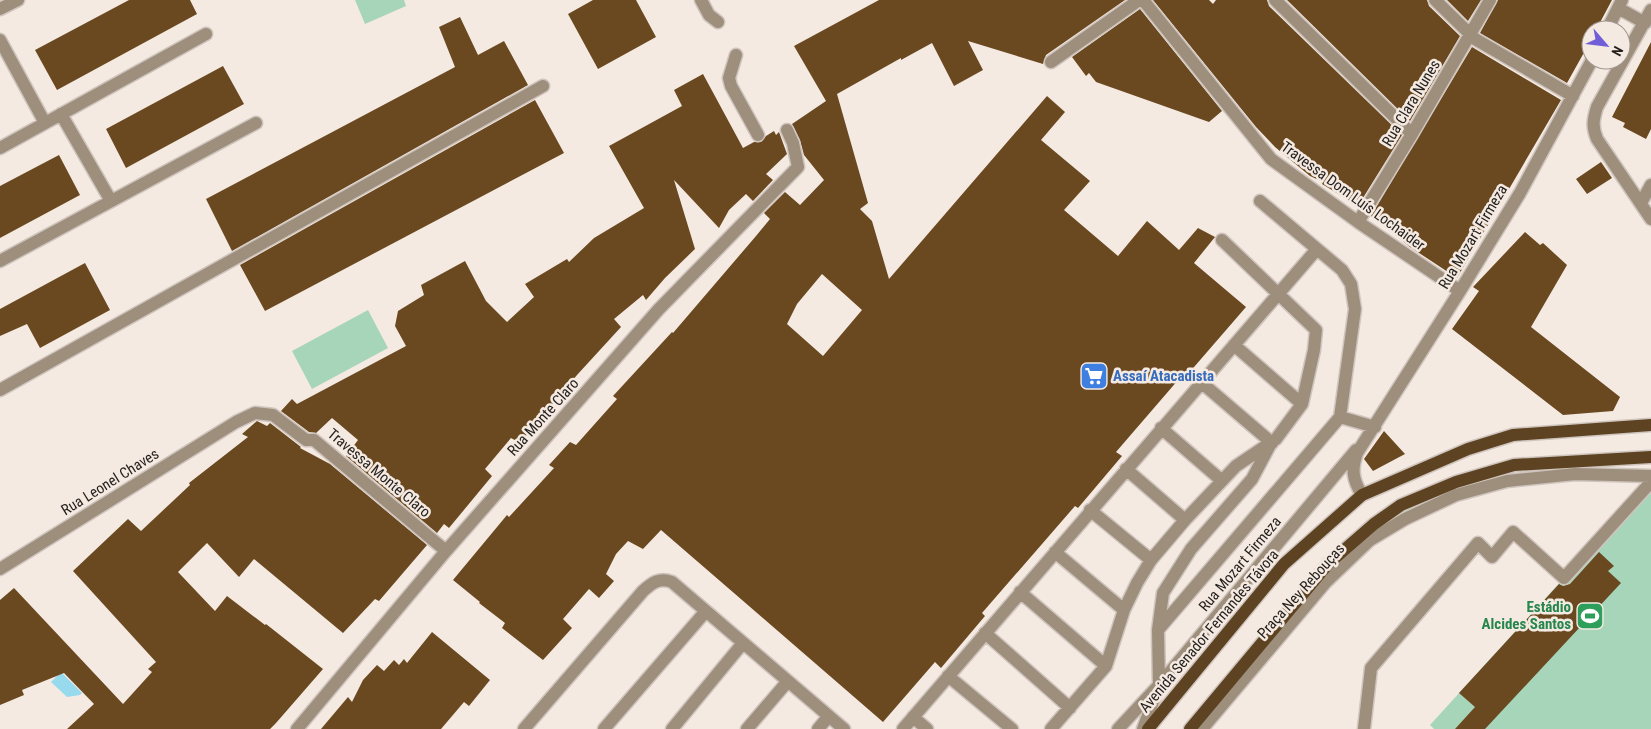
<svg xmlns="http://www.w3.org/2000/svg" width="1651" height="729" viewBox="0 0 1651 729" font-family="'Roboto Condensed',sans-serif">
  <rect width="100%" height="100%" fill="#f5eae2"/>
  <path fill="#a7d5b9" d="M355,0H404L406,6L365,24Z
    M368,310L388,348L312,389L292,351Z
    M1651,482V729H1434L1430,725Z"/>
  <path fill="#98daed" d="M61,672L82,693L80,695L67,697L51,682Z"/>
  <path fill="#6a4921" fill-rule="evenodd" d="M129,0H190L197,14L57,90L35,50Z
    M593,0H636L656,37L598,69L568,14Z
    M879,0H1125L1046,55L1043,64L968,41L983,70L954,86L932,43L901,60V58L837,94L868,203L860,209L872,221L889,279L1047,96L1065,112L1041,140L1090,181L1064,210L1118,256L1147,221L1179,250L1198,228L1215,237L1194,263L1246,307L1188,374L1185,372L1116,452L1122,456L1078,508L1075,506L982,613L985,616L941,668L935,662L883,722L661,530L643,549L628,541L616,554L606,574L614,581L599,598L589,589L563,619L572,628L543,660L502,628L505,623L479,603L480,602L453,580L507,515L509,517L554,468L549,465L570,442L576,445L617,399L613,396L672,332L673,333L756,236L770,219L764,213L785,192L800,205L824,180L804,155L800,140L792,124L826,101L794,46ZM822,274L862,310L823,356L787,324L797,304Z
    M1153,0H1209L1213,4L1216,0H1267L1269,6L1402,135L1358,206L1322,184L1323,182L1310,176L1275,147L1256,127Z
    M1287,0H1427L1429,6L1460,36L1410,121Z
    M1447,0H1481L1468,21Z
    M1498,0H1612L1596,30H1591V40L1567,83L1480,33Z
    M1140,9L1222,111L1209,122L1096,82L1089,73L1086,76L1072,57Z
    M460,17L478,55L504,41L528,85L232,251L206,199L455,67L439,27Z
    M1651,42V129L1646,139L1623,127L1625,123L1612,117Z
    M1472,47L1561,100L1457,278L1410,247L1371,216Z
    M223,66L244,104L126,168L106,129Z
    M703,74L743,148L754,142H761L766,136L774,131L776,135L779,132L787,154L766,174L773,180L753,201L746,194L729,210L719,228L674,180L695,249L665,278L646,300L643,295L614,319L621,327L577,375L520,443L511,438L485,469L492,476L449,528L444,524L437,533L346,456L358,440L332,418L316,433L309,432L281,411L292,399L297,404L406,346L395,326L398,311L424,295L421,285L465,261L486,301L507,322L534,297L525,284L567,259L569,262L594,238L644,208L609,146L682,106L674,90Z
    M535,100L564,153L265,311L240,265Z
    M59,155L80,195L0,238V186Z
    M1601,162L1612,178L1587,194L1576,179Z
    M1525,232L1540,245L1543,243L1567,265L1531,327L1620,397L1613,411L1563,415L1452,329L1479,291L1473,287Z
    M85,263L110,310L40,348L27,324L0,336V309Z
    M257,421L267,426L270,423L301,447L300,448L330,464L427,545L379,601L375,599L343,633L254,559L239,577L207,543L178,572L215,611L227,596L265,625L266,624L323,669L276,723L270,729H67L94,704L64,673L22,690L24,695L0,705V600L14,588L123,704L152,672L148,669L156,662L73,571L128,519L141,531L190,485L189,483L248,437L242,434Z
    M1384,431L1405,454L1373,471L1364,459Z
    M1599,552L1614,566L1608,571L1621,583L1485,729H1455L1475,707L1459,693L1559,584L1563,586L1570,584Z
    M432,632L490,680L469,706L464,702L441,729H321L348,697L352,702L363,680L377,665L384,671L394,660L399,665L404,659L407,663Z"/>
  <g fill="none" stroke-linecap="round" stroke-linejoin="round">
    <g stroke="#cfc5be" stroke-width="15">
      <path id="minor" d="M701,0L709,15L718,22
        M1143,0L1271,159L1358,222L1460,291
        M1275,0L1412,134
        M1435,0L1475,39L1573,96
        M1618,8L1645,23
        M0,9L18,0
        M1651,10L1597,107C1593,120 1592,127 1597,139L1651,219
        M1607,30L1622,0
        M0,40L45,123
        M736,55L729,78L731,86L758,135
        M1051,62L1139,0
        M61,114L111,201
        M0,148L206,34
        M1641,203L1651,185
        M1358,222L1412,134L1490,0
        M0,261L256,123
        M1234,345L1302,404
        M1202,383L1272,443
        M0,390L543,86
        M1340,417L1375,427
        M1161,428L1221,480
        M1126,469L1185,520
        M1362,495C1353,480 1351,470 1357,453L1460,291L1520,193L1592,60
        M1090,510L1151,560
        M1055,552L1124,610
        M0,569L236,422L255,413L273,415L306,440H314L446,551
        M1020,592L1106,666
        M1158,630L1340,417L1355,309L1351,284L1342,270L1260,201
        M985,633L1070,708
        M948,676L1012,729
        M913,717L927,729
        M297,729L446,551L659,309L798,167L793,143L787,130
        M524,729L643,591C652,583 659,577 672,582L844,729
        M604,729L706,611
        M672,729L743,643
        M747,729L788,681
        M818,729L829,716
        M903,729L1317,249
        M1051,729L1106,666L1124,610L1137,583L1151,560L1185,520L1236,466L1276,439L1302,404L1314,350L1316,330L1222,240
        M1118,729L1159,685L1158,630L1163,593L1191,549L1252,479L1270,445
        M1143,729L1159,685L1356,450
        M1202,729L1326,582L1370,540L1405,519L1456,495L1507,481L1575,474L1651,476
        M1364,729L1371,668L1478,543L1492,557L1513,532L1564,578L1651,482"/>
    </g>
    <g stroke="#cfc5be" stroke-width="15">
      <path id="major" d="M1148,729L1284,564L1362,495L1468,449L1513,435L1651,425
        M1190,729L1328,564L1374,524L1401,505L1456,482L1514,465L1651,457"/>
    </g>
    <use href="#minor" stroke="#9e8f7d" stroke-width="12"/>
    <use href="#major" stroke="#5d4321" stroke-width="12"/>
  </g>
  <defs>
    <g id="supermarket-square" transform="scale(1.4375)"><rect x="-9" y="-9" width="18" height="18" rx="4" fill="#3f7fe0" stroke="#f5eae2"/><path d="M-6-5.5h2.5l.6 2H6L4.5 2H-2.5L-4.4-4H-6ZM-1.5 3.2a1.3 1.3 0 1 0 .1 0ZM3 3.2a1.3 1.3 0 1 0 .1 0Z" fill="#fff"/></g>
    <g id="stadium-square" transform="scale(1.4375)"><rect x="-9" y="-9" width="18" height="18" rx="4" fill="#2e9e5b" stroke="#f5eae2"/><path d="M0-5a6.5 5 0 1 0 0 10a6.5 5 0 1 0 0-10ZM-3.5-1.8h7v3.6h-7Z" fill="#fff"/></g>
  </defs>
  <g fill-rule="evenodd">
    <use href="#supermarket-square" x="1094" y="376"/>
    <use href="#stadium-square" x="1590" y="616"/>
  </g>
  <g text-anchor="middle" stroke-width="5" stroke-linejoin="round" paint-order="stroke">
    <g font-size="15" fill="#221e1b" stroke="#f5eae2">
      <text transform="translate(1411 103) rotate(-59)" y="5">Rua Clara Nunes</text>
      <text transform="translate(1353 196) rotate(36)" y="5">Travessa Dom Luís Lochaider</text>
      <text transform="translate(1473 237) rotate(-59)" y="5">Rua Mozart Firmeza</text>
      <text transform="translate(543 417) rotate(-48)" y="5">Rua Monte Claro</text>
      <text transform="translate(379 473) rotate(40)" y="5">Travessa Monte Claro</text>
      <text transform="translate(110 482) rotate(-32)" y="5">Rua Leonel Chaves</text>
      <text transform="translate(1240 564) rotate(-50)" y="5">Rua Mozart Firmeza</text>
      <text transform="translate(1301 591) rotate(-48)" y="5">Praça Ney Rebouças</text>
      <text transform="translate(1209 631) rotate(-50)" y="5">Avenida Senador Fernandes Távora</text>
    </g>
    <g font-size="15" font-weight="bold" fill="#366cbe" stroke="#f5eae2" text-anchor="start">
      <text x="1113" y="381">Assaí Atacadista</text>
    </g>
    <g font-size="15" font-weight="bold" fill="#27864d" stroke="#f5eae2" text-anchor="end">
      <text x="1571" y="612">Estádio<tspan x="1571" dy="17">Alcides Santos</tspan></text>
    </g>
  </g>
  <g transform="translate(1606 45) rotate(118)"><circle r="24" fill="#f5eae2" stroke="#a19892"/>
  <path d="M0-4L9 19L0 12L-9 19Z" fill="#715dd7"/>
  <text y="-8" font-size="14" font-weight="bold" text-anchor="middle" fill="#221e1b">N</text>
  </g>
</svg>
